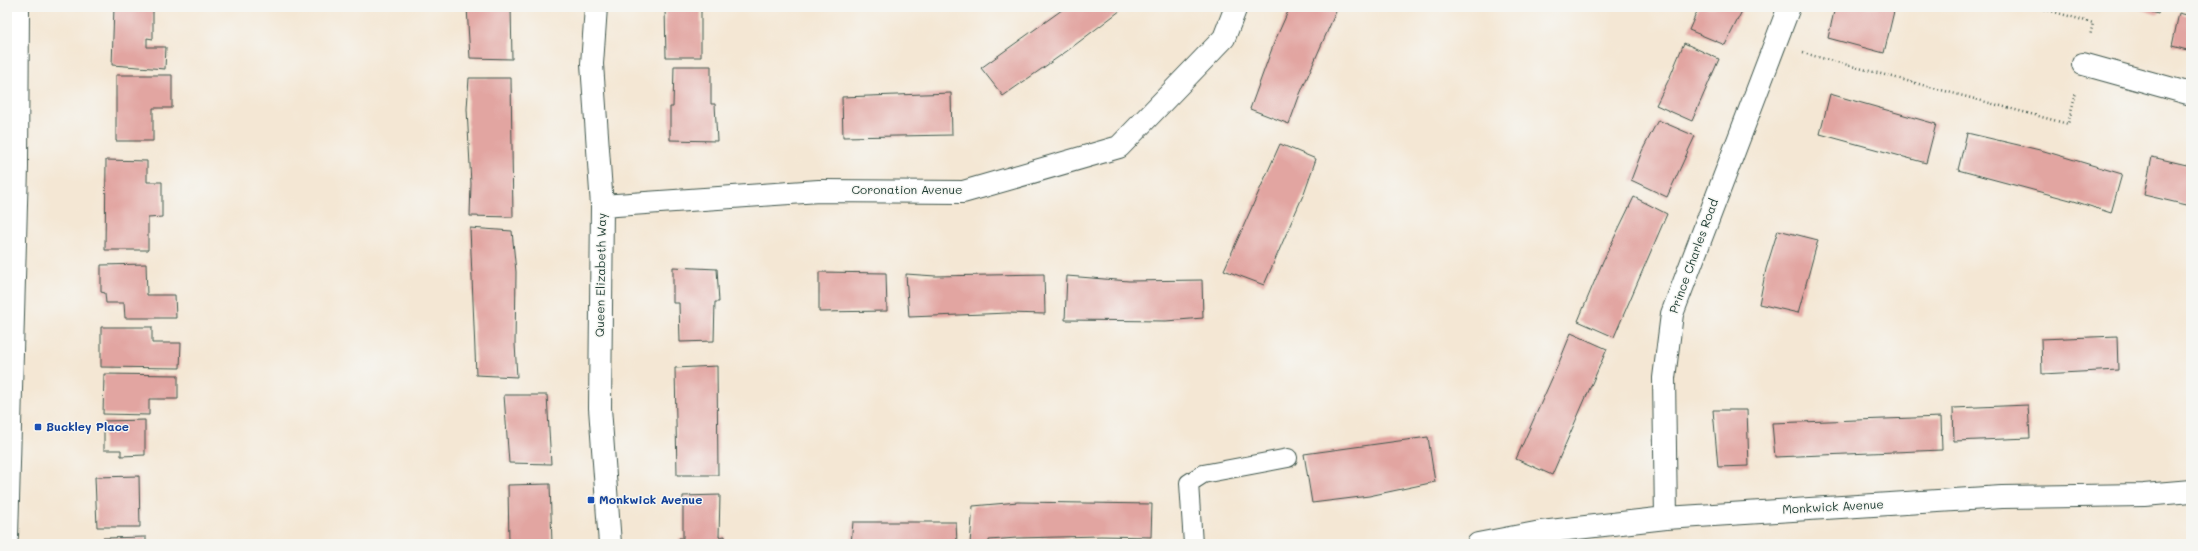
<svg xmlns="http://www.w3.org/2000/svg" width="2198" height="551" viewBox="0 0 2198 551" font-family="Mali,sans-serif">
  <rect width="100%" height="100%" fill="#f6f6f2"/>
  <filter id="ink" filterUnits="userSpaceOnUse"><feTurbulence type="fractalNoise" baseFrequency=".025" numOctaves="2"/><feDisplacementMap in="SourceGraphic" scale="8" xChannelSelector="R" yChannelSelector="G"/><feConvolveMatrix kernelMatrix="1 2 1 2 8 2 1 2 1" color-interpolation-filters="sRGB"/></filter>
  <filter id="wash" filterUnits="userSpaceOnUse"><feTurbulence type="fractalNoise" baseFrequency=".012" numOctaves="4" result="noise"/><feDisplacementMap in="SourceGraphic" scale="16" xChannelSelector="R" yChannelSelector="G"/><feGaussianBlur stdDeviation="0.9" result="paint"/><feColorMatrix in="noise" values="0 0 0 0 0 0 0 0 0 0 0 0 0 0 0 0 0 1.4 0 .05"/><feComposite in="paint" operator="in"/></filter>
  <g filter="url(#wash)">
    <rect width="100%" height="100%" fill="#f4e7d4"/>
    <g id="blocks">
      <path fill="#e2a5a1" d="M114,7H153V39L147,38V47H166L165,69L112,65Z
        M467,7H511L512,59L470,58Z
        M665,7H701V57H666Z
        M1066,7H1125L1067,51L1003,96L981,68Z
        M1290,7H1338L1300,94L1289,124L1250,109L1274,43Z
        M1699,7H1744L1725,45L1689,30Z
        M1835,7H1895L1884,53L1828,38Z
        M2137,7H2160L2158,14Z
        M2179,13L2191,16V51L2172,46Z
        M1684,43L1719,59L1692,121L1656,105L1669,79Z
        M674,66H711V104H715L717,141L670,140V107H673Z
        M116,75H172V108H153V141H116Z
        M469,78H511L513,217L470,216L471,184L467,109Z
        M951,93L952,135L843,137L842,97Z
        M1830,94L1936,124L1926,163L1820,134Z
        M1658,120L1695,136L1667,197L1631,180L1642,151Z
        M1967,133L2044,151L2122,174L2111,213L2074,201L1958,170Z
        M1280,144L1316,159L1304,193L1264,285L1224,270Z
        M2152,157L2191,166V206L2144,195Z
        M106,160L147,161V182H162V217L148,218V250H105Z
        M1634,197L1667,214L1614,337L1578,321L1603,261Z
        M470,228L512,231L516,272L515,344L517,377L476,375Z
        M1778,230L1818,240L1798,313L1759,304L1766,269Z
        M146,264L147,295H175L176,318H125L124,303H106L105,293L101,292V265Z
        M673,267L717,269L719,302H715L714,341L680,342L679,303H673Z
        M819,272L886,273L887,311L819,312Z
        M906,274L935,276L1044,274L1045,314L1008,313L909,317Z
        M1067,276L1129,281L1202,280L1203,318L1166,321L1065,320Z
        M101,327H152V343H181L180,368L101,367Z
        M1571,333L1607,349L1552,475L1516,459L1558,365Z
        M2117,336L2118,370L2042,374L2041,339Z
        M717,366L718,475H677L675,368Z
        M104,374L178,375V399H149V415L103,414Z
        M504,395H547L551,464L509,463Z
        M2028,405L2030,438L1954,441L1953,408Z
        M1713,410H1747L1749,466L1718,467Z
        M1941,417L1942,450L1775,457L1772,423Z
        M145,420V455L121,456V450H104V421Z
        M1428,437L1435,482L1369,496L1312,503L1304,454Z
        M139,476L140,527H97L95,477Z
        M550,484L552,544H509L508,485Z
        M720,495L719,537L725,536V544H679V538H683V496Z
        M1018,502L1152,504L1151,537L1101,536L1017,538L989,540V544H970L973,506Z
        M853,522H956L957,544H851Z
        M146,537V544H103V538Z"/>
    </g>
  </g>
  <g filter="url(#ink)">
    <use href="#blocks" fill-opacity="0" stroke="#3f564c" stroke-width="1"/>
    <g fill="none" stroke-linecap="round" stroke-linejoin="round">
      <g stroke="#3f564c" stroke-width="20">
        <path id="service" d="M1193,544L1189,483L1203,474L1288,458"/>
      </g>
      <g stroke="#3f564c" stroke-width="24">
        <path id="minor" d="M596,7L592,64L602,206L600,408L610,544
          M2083,64L2191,94
          M602,206L819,191L963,192L1119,147L1224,38L1236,7
          M1666,518L1664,378L1672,314L1789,7
          M1478,544L1541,532L1666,518L2002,497L2144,495L2191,491"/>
      </g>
      <g stroke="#3f564c" stroke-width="24">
        <path id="secondary" d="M7,537L17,167L18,7"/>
      </g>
      <path stroke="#3f564c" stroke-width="2.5" stroke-dasharray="1 3" stroke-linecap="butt" d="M2037,7L2093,23L2090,36
        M1803,53L2068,124L2076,93"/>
      <use href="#service" stroke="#fff" stroke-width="18"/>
      <use href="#minor" stroke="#fff" stroke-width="22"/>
      <use href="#secondary" stroke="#fff" stroke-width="22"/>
    </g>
  </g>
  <g fill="#1a4fb4" stroke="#f6f6f2" stroke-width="1.5">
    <rect x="34" y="423" width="8" height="8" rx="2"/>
    <rect x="587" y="496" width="8" height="8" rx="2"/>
  </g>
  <g text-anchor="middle" stroke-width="3" stroke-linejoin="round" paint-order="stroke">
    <g font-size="12" fill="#1f3d34" stroke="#f6f6f2">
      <text x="907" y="194">Coronation Avenue</text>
      <text transform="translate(1694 256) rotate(-70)" y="4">Prince Charles Road</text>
      <text transform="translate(601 275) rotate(-89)" y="4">Queen Elizabeth Way</text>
      <text transform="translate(1833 507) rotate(-3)" y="4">Monkwick Avenue</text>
    </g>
    <g font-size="12" font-weight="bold" fill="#164399" stroke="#f6f6f2" text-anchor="start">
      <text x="46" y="431">Buckley Place</text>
      <text x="599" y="504">Monkwick Avenue</text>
    </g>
  </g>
  <rect width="2198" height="551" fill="none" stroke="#f6f6f2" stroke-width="24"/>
</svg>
